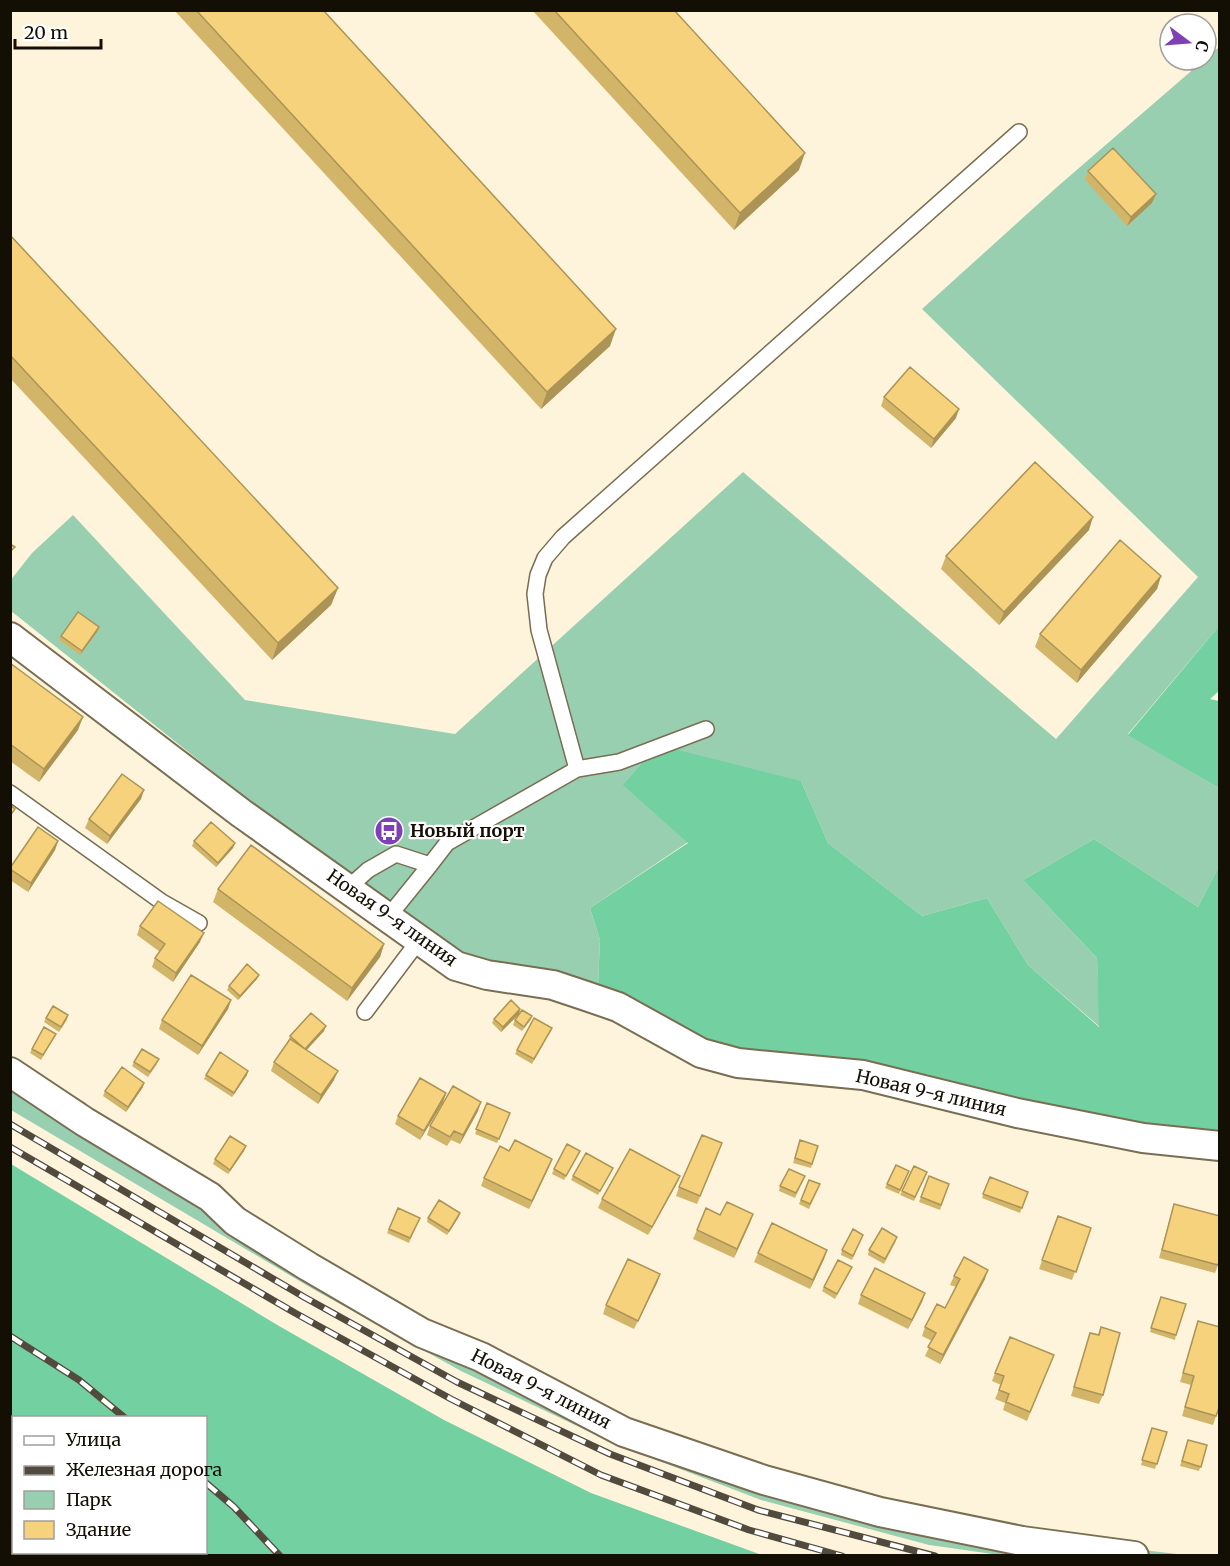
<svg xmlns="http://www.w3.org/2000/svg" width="1230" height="1566" viewBox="0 0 1230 1566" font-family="Merriweather,serif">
  <rect width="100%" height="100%" fill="#fef4db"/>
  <path fill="#99cfb1" d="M1219,47V626L1128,734L1219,788V866L1198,907L1094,839L1023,880L1097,958L1100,1027L1028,965L987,898L922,916L828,843L801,781L688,842L590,908L600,940L598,985L562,975L460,957L250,801L11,611L10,581L32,553L73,515L245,700L455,734L743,472L1056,739L1198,577L922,309L1057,187Z
    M10,1058L86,1103L91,1117L333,1273L628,1422L764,1475L1022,1536L1186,1555H1209L1007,1556L929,1545L761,1500L615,1444L461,1371L313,1289L11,1110Z"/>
  <path fill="#73d0a0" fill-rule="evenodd" d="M1219,626V691L1210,699L1219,701V788L1128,735Z
    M658,745L801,781L828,843L922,916L987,898L1028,965L1099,1027L1097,958L1023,880L1094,839L1198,907L1219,866V1133L1144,1127L708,1045L625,995L598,985L600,940L590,908L688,843L623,785Z
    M11,1164L279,1326L444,1420L591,1493L762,1555H11ZM14,1418H206V1552H14Z"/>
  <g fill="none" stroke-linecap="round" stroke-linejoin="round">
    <g stroke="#796d52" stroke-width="18">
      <path id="lane" d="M577,769L619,762L706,729
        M10,793L162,902L199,923
        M430,865L447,843L577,769L539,630L535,594L538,575L545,558L563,537L1019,132
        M348,888L368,870L396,854L430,865L388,917
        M365,1012L420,939"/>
    </g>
    <g stroke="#796d52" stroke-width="32">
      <path id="street" d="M10,637L241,813L456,966L487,975L553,985L586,996L618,1007L701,1053L738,1063L863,1075L1017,1113L1143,1138L1220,1146
        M10,1072L85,1122L210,1197L235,1221L309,1267L422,1333L481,1357L624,1432L764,1480L880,1512L1022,1541L1134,1556"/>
    </g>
    <use href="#lane" stroke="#fff" stroke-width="15"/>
    <use href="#street" stroke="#fff" stroke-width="28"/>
    <g stroke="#514a3d" stroke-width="7">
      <path id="rail" d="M10,1124L304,1297L457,1382L610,1454L758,1510L935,1556
        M10,1147L295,1313L451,1399L601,1475L749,1530L842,1556
        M10,1336L79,1380L125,1418
        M206,1483L234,1507L280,1556"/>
    </g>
    <use href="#rail" stroke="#fff" stroke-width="4.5" stroke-dasharray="14" stroke-linecap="butt"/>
  </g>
  <path fill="#d3b56a" d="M174,10H323L610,346L541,409Z
    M532,10H674L799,170L734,230Z
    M1088,171L1152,203L1127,226L1085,180Z
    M10,235L338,588L331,605L272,660L10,378Z
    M884,397L956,418L931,448L881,406Z
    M1089,530L999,625L941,569L946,556Z
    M1161,576L1157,589L1077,683L1035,647L1040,634Z
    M99,627L97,632L80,655L59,640L61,636Z
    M10,663L78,730L39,782L10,761Z
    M141,799L107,844L85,828L89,819Z
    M58,841L55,850L28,892L10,880V868Z
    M194,841L235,843L233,848L216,867L192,846Z
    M218,889L384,944L380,957L347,1001L213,902Z
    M140,926L200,942L173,982L152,967L155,958L160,952L137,935Z
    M257,979L238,1000L227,990L229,986Z
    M231,1000L228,1009L198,1055L159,1029L162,1020Z
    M520,1009L519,1014L501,1032L492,1023L494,1019Z
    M68,1015L67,1020L59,1032L44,1022L46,1018Z
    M532,1016L530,1021L522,1031L513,1025L515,1020Z
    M552,1028L532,1064L515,1054L517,1050Z
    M324,1031L306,1050L334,1080L318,1104L271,1071L274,1062L289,1040L290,1036Z
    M56,1034L41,1060L30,1053L32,1049Z
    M134,1062L157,1064L148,1077L132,1066Z
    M206,1075H247L232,1097L204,1079Z
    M143,1087L126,1112L103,1096L105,1091Z
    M446,1093L443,1102L420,1140L395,1124L398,1116Z
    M487,1103L510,1113L497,1143L475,1134Z
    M478,1111L460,1144L451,1140L447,1146L427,1135L430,1126Z
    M800,1140L818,1146L811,1168L793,1163Z
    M244,1151L228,1174L213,1164L215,1159Z
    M580,1151L564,1180L552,1174L554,1169Z
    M719,1152L697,1204L676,1196L679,1187Z
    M552,1159L549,1167L529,1209L481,1186L484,1178Z
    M909,1171L899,1194L885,1188L887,1184Z
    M611,1172L598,1195L571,1180L573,1176Z
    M680,1176L676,1185L648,1235L598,1208L602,1199Z
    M805,1176L795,1198L779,1191L780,1186Z
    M929,1176L949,1184L940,1210L919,1202Z
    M925,1177L914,1201L900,1195L902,1191Z
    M990,1177L1028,1192L1020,1213L982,1198Z
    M809,1180L818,1189L809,1209L799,1204Z
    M1174,1204L1218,1265L1215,1273L1159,1258Z
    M398,1208L420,1218L409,1243L387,1233Z
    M460,1213L458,1218L447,1235L427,1222L428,1218Z
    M753,1214L734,1258L693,1239L697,1230Z
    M1058,1216L1091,1228L1072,1280L1039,1269Z
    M863,1235L852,1260L841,1255L842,1250Z
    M896,1241L884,1264L868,1255L869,1250Z
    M827,1250L824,1259L810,1289L754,1262L758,1253Z
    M852,1267L835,1299L822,1291L824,1287Z
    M660,1274L657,1283L634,1329L603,1314L606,1305Z
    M954,1276L985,1279L940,1364L925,1356L932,1341L922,1336L925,1327L945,1308L956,1287L950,1285Z
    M925,1293L922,1302L908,1329L858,1304L861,1295Z
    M1161,1297L1176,1335L1175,1340L1150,1332Z
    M1198,1321L1219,1352L1216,1416L1213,1425L1182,1416L1191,1385L1180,1382Z
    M1101,1327L1103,1395L1099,1404L1071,1396L1090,1333L1098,1335Z
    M1054,1355L1027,1421L1003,1410L1005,1403L995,1399L1001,1385L992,1381L995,1373Z
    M1152,1428L1167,1432L1155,1469L1141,1465Z
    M1188,1440L1207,1445L1199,1471L1180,1466Z"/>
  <path fill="#ac9356" d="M805,153L799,170L734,230L740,213Z
    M1156,194L1152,203L1127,226L1131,217Z
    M616,329L610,346L541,409L547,392Z
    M959,409L956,418L931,448L934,439Z
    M1093,517L1089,530L999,625L1004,612Z
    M1161,576L1157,589L1077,683L1081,670Z
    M338,588L331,605L272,660L278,643Z
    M99,627L97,632L80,655L82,651Z
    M83,717L78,730L39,782L44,769Z
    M144,790L141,799L107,844L110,836Z
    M58,841L55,850L28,892L31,883Z
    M235,843L233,848L216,867L218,863Z
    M204,933L200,942L173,982L176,973Z
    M384,944L380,957L347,1001L352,988Z
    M259,975L257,979L238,1000L240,996Z
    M231,1000L228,1009L198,1055L202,1046Z
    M520,1009L519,1014L501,1032L503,1027Z
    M326,1026L324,1031L304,1053L305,1049Z
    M248,1071L247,1075L232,1097L234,1093Z
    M338,1071L334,1080L318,1104L321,1095Z
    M144,1083L143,1087L126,1112L128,1107Z
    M446,1093L443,1102L420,1140L424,1131Z
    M481,1102L478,1111L460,1144L463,1135Z
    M246,1146L244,1151L228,1174L230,1170Z
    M552,1159L549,1167L529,1209L532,1201Z
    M680,1176L676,1185L648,1235L652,1227Z
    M460,1213L458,1218L447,1235L449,1231Z
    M753,1214L750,1223L734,1258L737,1249Z
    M827,1250L824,1259L810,1289L813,1280Z
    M988,1270L985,1279L940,1364L943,1355Z
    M660,1274L657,1283L634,1329L638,1321Z
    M925,1293L922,1302L908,1329L912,1320Z"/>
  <path fill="#f5d27b" stroke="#ac9356" stroke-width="1.5" d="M196,10H323L616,329L547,392Z
    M554,10H674L805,153L740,213Z
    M1113,148L1156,194L1131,217L1088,171Z
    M10,235L338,588L278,643L10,355Z
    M910,367L959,409L934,439L884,397Z
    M1035,462L1093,517L1004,612L946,556Z
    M1120,540L1161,576L1081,670L1040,634Z
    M10,544L15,547L10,552Z
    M78,612L99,627L82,651L61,636Z
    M10,663L83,717L44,769L10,744L11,738H10Z
    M122,774L144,790L110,836L89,819Z
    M10,805L15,809L10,816Z
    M211,822L235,843L218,863L194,841Z
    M38,827L58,841L31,883L10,869V868Z
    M251,845L384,944L352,988L218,889Z
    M158,901L204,933L176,973L155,958L165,944L140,926Z
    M247,964L259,975L240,996L229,986Z
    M191,975L231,1000L202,1046L162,1020Z
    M511,1000L520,1009L503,1027L494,1019Z
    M53,1006L68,1015L61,1027L46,1018Z
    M522,1010L532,1016L524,1027L515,1020Z
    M311,1013L326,1026L305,1049L290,1036Z
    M534,1018L552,1028L534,1059L517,1050Z
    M44,1027L56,1034L43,1055L32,1049Z
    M290,1039L338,1071L321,1095L274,1062Z
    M142,1049L159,1059L150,1072L134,1062Z
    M220,1052L248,1071L234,1093L206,1075Z
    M122,1067L144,1083L128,1107L105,1091Z
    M420,1078L446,1093L424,1131L398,1116Z
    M453,1086L481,1102L463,1135L454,1131L450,1137L430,1126Z
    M487,1103L510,1113L499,1139L476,1129Z
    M702,1135L722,1143L700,1196L679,1187Z
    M230,1136L246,1146L230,1170L215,1159Z
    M515,1140L552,1159L532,1201L484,1178L500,1146L509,1151Z
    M800,1140L818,1146L812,1164L795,1158Z
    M567,1144L580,1151L566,1176L554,1169Z
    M630,1149L680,1176L652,1227L602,1199Z
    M586,1153L613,1168L600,1191L573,1176Z
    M896,1165L909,1171L900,1190L887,1184Z
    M914,1166L927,1172L915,1197L902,1191Z
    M789,1169L805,1176L796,1193L780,1186Z
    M929,1176L949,1184L941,1205L921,1197Z
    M990,1177L1028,1192L1022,1208L983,1194Z
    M809,1180L820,1184L810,1204L801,1200Z
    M439,1200L460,1213L449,1231L428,1218Z
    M727,1202L753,1214L737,1249L697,1230L706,1208L720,1215Z
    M1174,1204L1220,1216V1258L1218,1265L1162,1250Z
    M398,1208L420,1218L410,1238L389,1229Z
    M1058,1216L1091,1228L1076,1272L1042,1260Z
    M772,1223L827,1250L813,1280L758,1253Z
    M882,1228L897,1237L885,1259L869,1250Z
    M853,1229L863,1235L853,1256L842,1250Z
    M964,1257L988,1270L943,1355L928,1347L936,1333L925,1327L937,1304L945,1308L960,1279L954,1276Z
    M628,1259L660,1274L638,1321L606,1305Z
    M838,1260L852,1267L837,1294L824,1287Z
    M875,1268L925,1293L912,1320L861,1295Z
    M1161,1297L1186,1304L1176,1335L1151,1328Z
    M1198,1321L1220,1327V1349L1219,1352L1220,1353V1405L1216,1416L1185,1407L1194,1376L1183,1373Z
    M1101,1327L1120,1333L1103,1395L1074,1387L1090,1333L1099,1335Z
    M1010,1337L1054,1355L1030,1412L1006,1402L1009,1394L999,1390L1004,1376L995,1373Z
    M1152,1428L1167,1432L1157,1464L1142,1460Z
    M1188,1440L1207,1445L1201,1467L1182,1461Z"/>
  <defs>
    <g id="bus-disc" transform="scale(1.5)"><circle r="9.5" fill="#8040b5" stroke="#fff"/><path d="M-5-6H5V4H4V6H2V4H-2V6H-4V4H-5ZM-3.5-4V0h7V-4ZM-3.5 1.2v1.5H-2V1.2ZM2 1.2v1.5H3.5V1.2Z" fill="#fff"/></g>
  </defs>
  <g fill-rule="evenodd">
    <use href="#bus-disc" x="389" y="831"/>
  </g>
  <g text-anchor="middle" stroke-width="4.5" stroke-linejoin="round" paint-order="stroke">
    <g font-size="18" font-weight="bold" fill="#140f05" stroke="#fff" text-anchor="start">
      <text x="410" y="837">Новый порт</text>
    </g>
    <g font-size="18" fill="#140f05" stroke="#fff">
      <text transform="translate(392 918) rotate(35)" y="6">Новая 9-я линия</text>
      <text transform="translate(931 1093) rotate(13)" y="6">Новая 9-я линия</text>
      <text transform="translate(541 1389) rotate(27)" y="6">Новая 9-я линия</text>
    </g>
  </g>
  <rect width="1230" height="1566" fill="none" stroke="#140f05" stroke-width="24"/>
  <rect x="12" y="1416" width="195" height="138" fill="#ffffff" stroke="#a19f9b" stroke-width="1.5"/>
  <rect x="24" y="1436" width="30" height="9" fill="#ffffff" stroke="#a19f9b" stroke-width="1.5"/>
  <text x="66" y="1446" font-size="18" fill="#140f05">Улица</text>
  <rect x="24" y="1466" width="30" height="9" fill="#514a3d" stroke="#a19f9b" stroke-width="1.5"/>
  <text x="66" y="1476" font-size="18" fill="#140f05">Железная дорога</text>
  <rect x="24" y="1491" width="30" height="18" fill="#99cfb1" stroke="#a19f9b" stroke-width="1.5"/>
  <text x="66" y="1506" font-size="18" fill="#140f05">Парк</text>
  <rect x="24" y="1521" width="30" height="18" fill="#f5d27b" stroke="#a19f9b" stroke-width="1.5"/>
  <text x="66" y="1536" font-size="18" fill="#140f05">Здание</text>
  <g transform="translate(1188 42) rotate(106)"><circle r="28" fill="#ffffff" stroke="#a19f9b" stroke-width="1.5"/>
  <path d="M0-4.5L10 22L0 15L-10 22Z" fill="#8040b5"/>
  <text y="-9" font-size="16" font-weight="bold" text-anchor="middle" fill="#140f05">С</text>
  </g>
  <path d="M15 39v9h86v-9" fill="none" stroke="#140f05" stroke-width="3"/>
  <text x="24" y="39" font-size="18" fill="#140f05" stroke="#ffffff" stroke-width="4.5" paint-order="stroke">20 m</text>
</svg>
